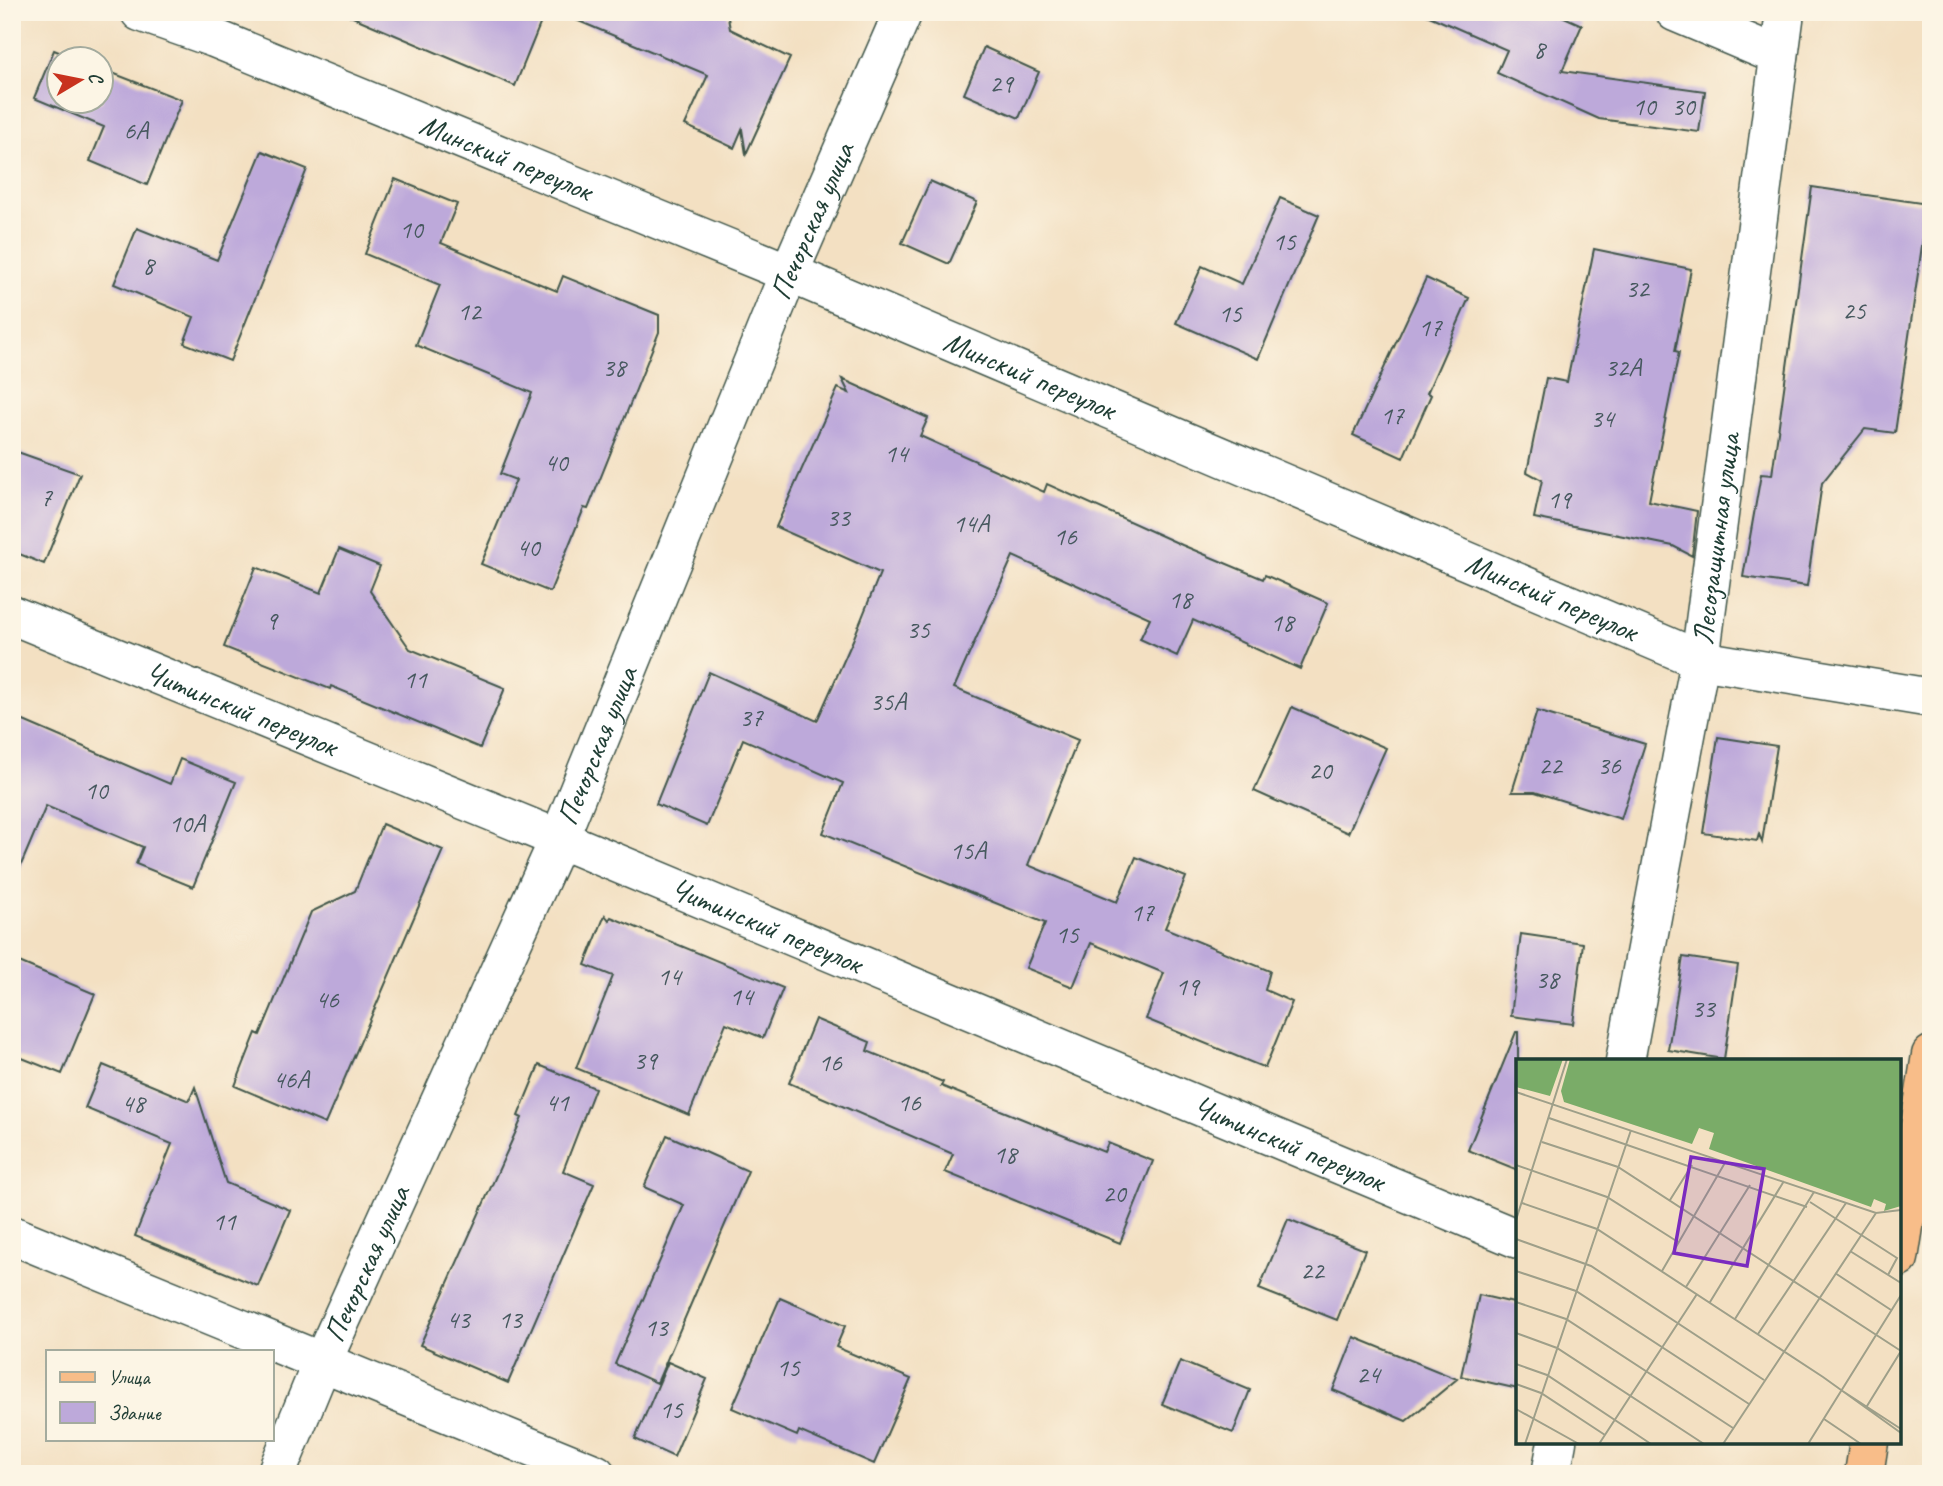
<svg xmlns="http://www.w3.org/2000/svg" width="1943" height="1486" viewBox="0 0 1943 1486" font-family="Caveat,sans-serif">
  <rect width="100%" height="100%" fill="#fcf5e5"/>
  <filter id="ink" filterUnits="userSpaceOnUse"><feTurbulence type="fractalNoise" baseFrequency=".0143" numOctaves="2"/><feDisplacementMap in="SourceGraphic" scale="14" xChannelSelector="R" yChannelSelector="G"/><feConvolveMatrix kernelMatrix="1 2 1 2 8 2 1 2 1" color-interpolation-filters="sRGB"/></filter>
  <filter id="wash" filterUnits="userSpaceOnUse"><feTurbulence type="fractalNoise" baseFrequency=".00686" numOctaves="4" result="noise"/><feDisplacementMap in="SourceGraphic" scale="28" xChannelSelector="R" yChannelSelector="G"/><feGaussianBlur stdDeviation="1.57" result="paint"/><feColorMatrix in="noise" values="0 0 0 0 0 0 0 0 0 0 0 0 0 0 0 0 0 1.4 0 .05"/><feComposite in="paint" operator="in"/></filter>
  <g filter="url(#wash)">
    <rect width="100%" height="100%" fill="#f3e0c2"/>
    <g id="blocks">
      <path fill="#bda9da" d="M341,12H545L515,86Z
        M557,12H727L730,29L790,58L746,154L742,129L734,148L685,125L708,75Z
        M1420,12H1553L1582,25L1562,71L1705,91L1699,132L1599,119L1497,73L1507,50Z
        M984,47L1039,72L1019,118L964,94Z
        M54,50L78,60H60V102H102V69L182,100L147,185L90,161L104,127L34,98Z
        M262,151L307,169L230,361L184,343L194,317L114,284L137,228L217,260Z
        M395,179L457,204L441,243L557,291L563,276L659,315V332L588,509L584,508L550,592L481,564L516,480L500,474L532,393L416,345L440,285L365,254Z
        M930,181L977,202L949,264L902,243Z
        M1812,187L1928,204L1895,433L1865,429L1822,483L1807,586L1743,577L1761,474L1772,475Z
        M1280,198L1319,215L1258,359L1176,323L1202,266L1242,284Z
        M1594,249L1691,269L1675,351L1679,352L1649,501L1697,511L1692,556L1673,546L1534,518L1542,480L1527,472L1546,378L1567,382Z
        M1426,278L1469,298L1427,393L1431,395L1403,458L1353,435Z
        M842,379L928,418L920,436L1044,492L1047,484L1182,545L1263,579L1265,575L1328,603L1300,669L1193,620L1177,656L1140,639L1150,618L1013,556L954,688L1078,740L1028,865L1117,902L1136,857L1186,877L1165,928L1270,971L1265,990L1292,1002L1265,1068L1146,1019L1164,973L1091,943L1073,987L1026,968L1045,923L823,833L843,783L743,739L707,826L656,804L709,672L817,721L853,640L880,573L776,527L838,388L849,393Z
        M12,450L80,474L44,564L12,551Z
        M339,549L380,566L370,591L410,649L505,688L480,748L331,686L330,689L224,647L256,567L321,593Z
        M1292,707L1386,748L1348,833L1254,791Z
        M1537,711L1645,744L1621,819L1535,792H1512Z
        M12,716L170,784L180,759L236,782L193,887L136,864L143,847L46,806L12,886Z
        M1718,737L1777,746L1762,842L1759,834L1757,841L1703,833Z
        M382,824L443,850L325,1124L235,1086L256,1033L260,1035L311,912L355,891Z
        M605,915L609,920L611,917L783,988L763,1038L726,1023L689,1115L576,1068L613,976L585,965Z
        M1521,934L1583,943L1573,1024L1511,1016Z
        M1683,957L1738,965L1724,1059L1668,1050Z
        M12,959L95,994L62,1074L12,1054Z
        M815,1019L870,1042L867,1051L943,1082L941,1086L1104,1152L1108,1143L1153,1161L1120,1243L945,1172L953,1154L789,1083Z
        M1516,1032H1518V1170L1468,1150Z
        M103,1065L189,1101L195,1087L226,1183L290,1210L258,1286L135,1236L172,1144L85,1108Z
        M539,1065L595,1088L563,1171L594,1184L508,1383L420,1345L522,1118L518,1116Z
        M667,1135L748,1171L657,1383L615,1364L684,1205L644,1187Z
        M1288,1219L1365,1250L1337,1320L1259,1289Z
        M1479,1295L1518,1304V1389L1461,1376Z
        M780,1298L845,1326L836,1347L911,1379L874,1464L799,1431L797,1436L732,1408Z
        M1354,1337L1457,1379L1406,1421L1333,1390Z
        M1180,1361L1250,1390L1233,1433L1162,1404Z
        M668,1362L707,1379L674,1457L635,1439Z"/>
    </g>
  </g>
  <g filter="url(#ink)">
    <use href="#blocks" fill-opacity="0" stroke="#3f5549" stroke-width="2"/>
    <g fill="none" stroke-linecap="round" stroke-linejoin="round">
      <g stroke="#3f5549" stroke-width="41">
        <g id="street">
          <path id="s1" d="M140,12L214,38L789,273L1700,660L1931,698"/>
          <path d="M1675,12L1779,56"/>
          <path id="s2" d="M12,615L559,839L1518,1239"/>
          <path id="s3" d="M1625,1061L1700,660L1785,12"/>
          <path d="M12,1235L596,1474"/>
          <path id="s4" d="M276,1474L323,1360L559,839L789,273L903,12"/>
          <path d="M1551,1474L1557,1442"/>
        </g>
      </g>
      <g stroke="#3f5549" stroke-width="41">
        <path id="primary" d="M1899,1258L1931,1055
          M1864,1474L1869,1442"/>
      </g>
      <use href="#street" stroke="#fff" stroke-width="38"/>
      <use href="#primary" stroke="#f8bd89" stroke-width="38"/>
    </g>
  </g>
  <g text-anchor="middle" stroke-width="5" stroke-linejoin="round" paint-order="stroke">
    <g font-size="26" fill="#46585e">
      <text x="1539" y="58">8</text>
      <text x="1001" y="92">29</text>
      <text x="1644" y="115">10</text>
      <text x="1683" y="115">30</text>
      <text x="136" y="139">6А</text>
      <text x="411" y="238">10</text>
      <text x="1284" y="250">15</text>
      <text x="148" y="274">8</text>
      <text x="1637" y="297">32</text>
      <text x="1854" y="319">25</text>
      <text x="469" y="320">12</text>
      <text x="1230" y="322">15</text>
      <text x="1430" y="336">17</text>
      <text x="614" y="376">38</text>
      <text x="1623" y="376">32А</text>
      <text x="1392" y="424">17</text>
      <text x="1602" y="427">34</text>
      <text x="896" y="462">14</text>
      <text x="556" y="471">40</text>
      <text x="46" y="506">7</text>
      <text x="1559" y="508">19</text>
      <text x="838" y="526">33</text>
      <text x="971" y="532">14А</text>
      <text x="1065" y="545">16</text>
      <text x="528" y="556">40</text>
      <text x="1180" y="608">18</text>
      <text x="271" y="629">9</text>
      <text x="1282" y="631">18</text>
      <text x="918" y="638">35</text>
      <text x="415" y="688">11</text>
      <text x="888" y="710">35А</text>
      <text x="751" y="726">37</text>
      <text x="1550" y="774">22</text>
      <text x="1609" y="774">36</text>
      <text x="1320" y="779">20</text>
      <text x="96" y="799">10</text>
      <text x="187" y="832">10А</text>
      <text x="968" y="859">15А</text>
      <text x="1142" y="921">17</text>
      <text x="1067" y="943">15</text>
      <text x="669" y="985">14</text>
      <text x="1547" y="988">38</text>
      <text x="1187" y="995">19</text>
      <text x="741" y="1005">14</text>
      <text x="327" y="1008">46</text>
      <text x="1703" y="1017">33</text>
      <text x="645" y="1069">39</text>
      <text x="830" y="1071">16</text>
      <text x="291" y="1088">46А</text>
      <text x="557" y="1111">41</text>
      <text x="909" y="1111">16</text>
      <text x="133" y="1112">48</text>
      <text x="1005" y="1163">18</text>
      <text x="1114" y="1202">20</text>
      <text x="224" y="1230">11</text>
      <text x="1312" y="1279">22</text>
      <text x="458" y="1328">43</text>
      <text x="510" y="1328">13</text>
      <text x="656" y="1336">13</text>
      <text x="788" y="1376">15</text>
      <text x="1368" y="1383">24</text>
      <text x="671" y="1418">15</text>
    </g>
    <g font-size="30" fill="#1f3d34" stroke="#fcf5e5">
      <text dy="10" stroke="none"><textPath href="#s1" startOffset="394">Минский переулок</textPath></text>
      <text dy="10" stroke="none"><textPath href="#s4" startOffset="1363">Печорская улица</textPath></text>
      <text dy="10" stroke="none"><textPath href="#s1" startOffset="961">Минский переулок</textPath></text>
      <text dy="10" stroke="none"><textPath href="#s3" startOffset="530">Лесозащитная улица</textPath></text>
      <text dy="10" stroke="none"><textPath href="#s1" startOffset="1528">Минский переулок</textPath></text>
      <text dy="10" stroke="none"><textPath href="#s2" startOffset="248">Читинский переулок</textPath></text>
      <text dy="10" stroke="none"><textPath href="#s4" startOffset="796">Печорская улица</textPath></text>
      <text dy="10" stroke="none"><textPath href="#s2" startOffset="816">Читинский переулок</textPath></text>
      <text dy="10" stroke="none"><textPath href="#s2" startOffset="1382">Читинский переулок</textPath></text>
      <text dy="10" stroke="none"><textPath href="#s4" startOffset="229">Печорская улица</textPath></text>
    </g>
  </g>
  <g transform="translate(1516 1059)">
    <rect width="385" height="385" fill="#f3e0c2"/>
    <path d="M0,0H47L34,37L0,28ZM54,0H385V147L368,152L370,145L358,140L355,148L193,90L198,74L183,69L176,85L48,43L45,32Z" fill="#7aac68"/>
    <path fill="none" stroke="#9e9f89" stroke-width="2" d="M0,33L360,154L385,151M33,59L291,148M26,83L102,108L385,292M0,106L91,138L162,183M154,141L176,106M294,143L381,199L372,216M6,144L81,170L307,318L385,374M0,161L51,0M0,180L75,207L248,321M334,192L385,224M0,212L60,232L233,345M146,212L210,102M319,214L375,251M170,228L234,126M0,243L50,260L217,369M194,243L268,122M219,260L298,133M0,274L41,289L188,385M242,275L330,144M0,305L31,316L135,385M0,325L25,334L89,376M325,331L385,370M351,347L385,292M0,350L63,385M308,360L345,385M9,385L115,71M83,385L181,235M207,385L360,154M292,385L385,236"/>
    <path fill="#7b2cbf" fill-opacity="0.15" stroke="#7b2cbf" stroke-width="3.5" d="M175,98L248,110L231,207L158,194Z"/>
    <rect width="385" height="385" fill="none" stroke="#1f3d34" stroke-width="3.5"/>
  </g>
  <rect width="1943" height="1486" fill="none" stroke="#fcf5e5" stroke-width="42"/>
  <rect x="46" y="1350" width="228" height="91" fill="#fcf5e5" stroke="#a4ab9e" stroke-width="2"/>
  <rect x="60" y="1372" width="35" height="10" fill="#f8bd89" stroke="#a4ab9e" stroke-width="2"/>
  <text x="108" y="1384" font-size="21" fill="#1f3d34">Улица</text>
  <rect x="60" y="1402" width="35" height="21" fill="#bda9da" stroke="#a4ab9e" stroke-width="2"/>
  <text x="108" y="1420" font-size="21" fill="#1f3d34">Здание</text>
  <g transform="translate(80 80) rotate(80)"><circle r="33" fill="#fcf5e5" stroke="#a4ab9e" stroke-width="2"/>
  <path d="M0-5L12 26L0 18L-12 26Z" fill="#c8321e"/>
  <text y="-10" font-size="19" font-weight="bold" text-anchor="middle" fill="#1f3d34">С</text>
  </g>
</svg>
